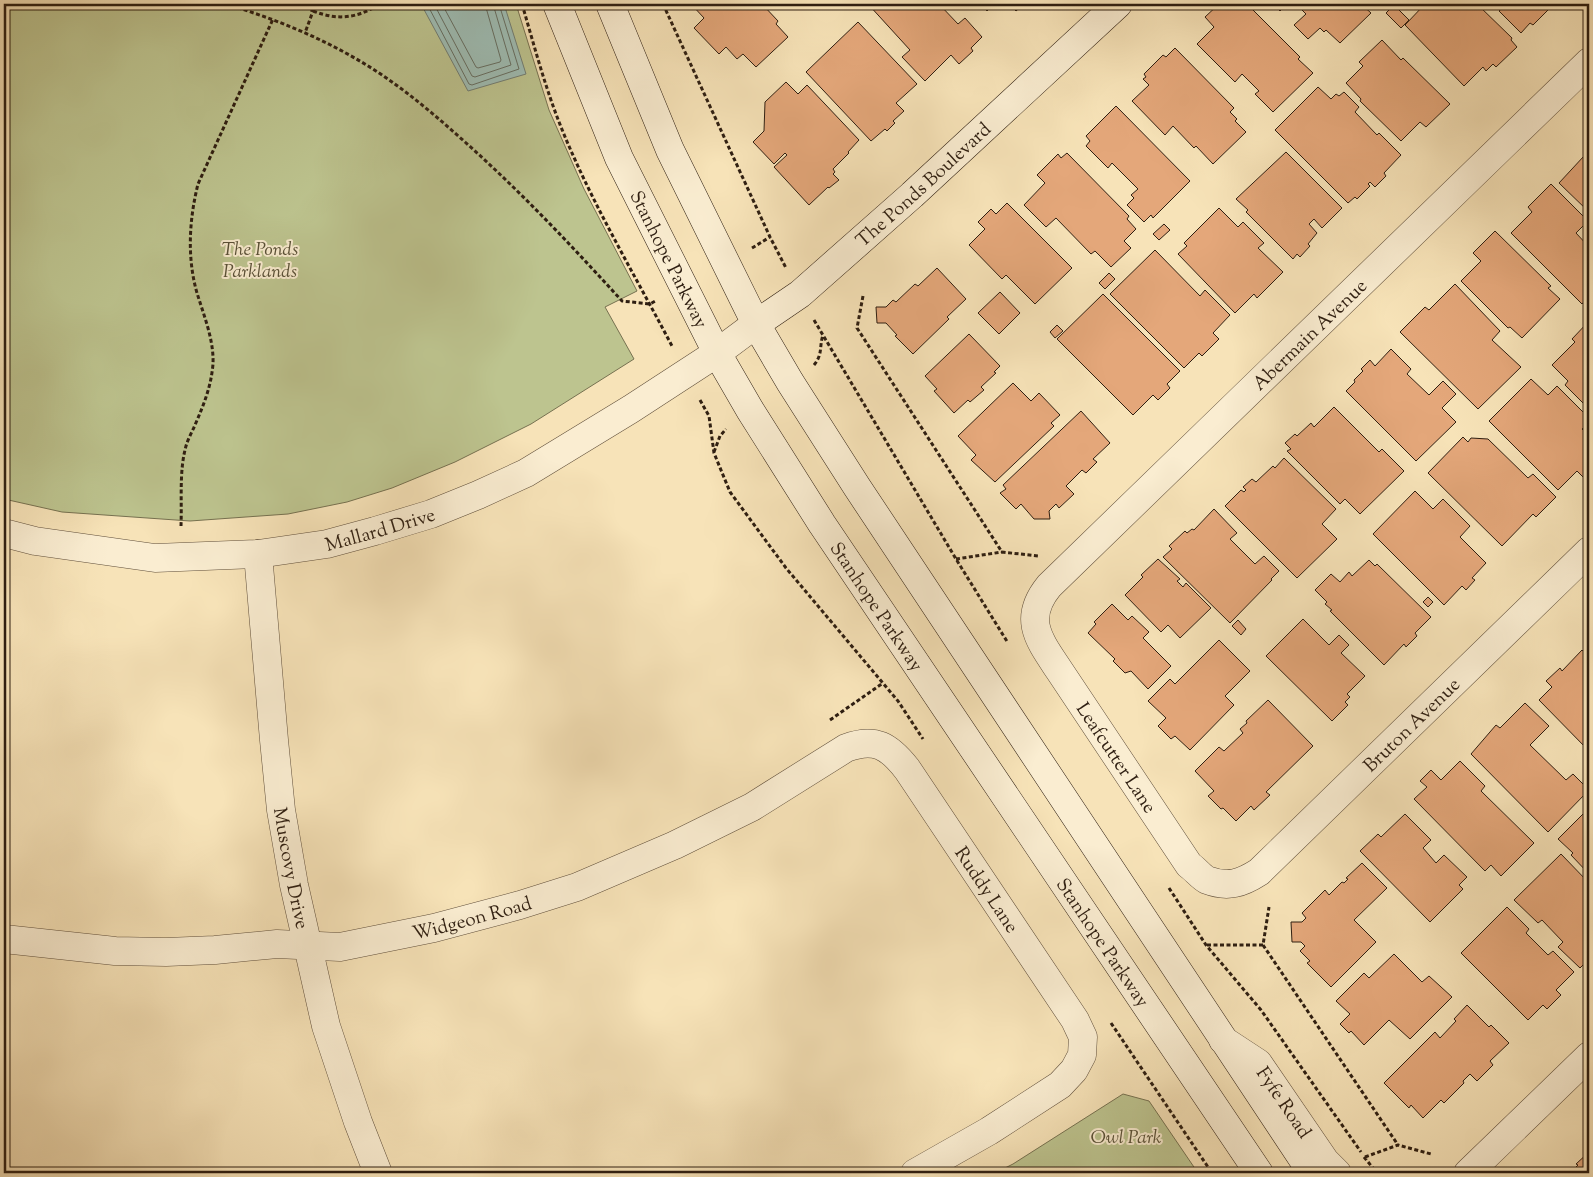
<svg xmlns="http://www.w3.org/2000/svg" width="1593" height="1177" viewBox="0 0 1593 1177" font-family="'Sorts Mill Goudy',serif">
  <rect width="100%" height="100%" fill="#f7e3b8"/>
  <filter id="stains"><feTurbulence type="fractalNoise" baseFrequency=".004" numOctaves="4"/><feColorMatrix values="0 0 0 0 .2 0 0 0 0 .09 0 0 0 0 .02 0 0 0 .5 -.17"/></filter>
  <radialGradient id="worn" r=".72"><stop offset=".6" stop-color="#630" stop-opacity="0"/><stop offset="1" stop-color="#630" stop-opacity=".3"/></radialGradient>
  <path fill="#bdc48f" stroke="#767150" d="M4,4H516L549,110L584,189L637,291L605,307L634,359L531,424L455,462L392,488L347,502L288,514L190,521L62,512L4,499Z
    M1123,1094L1149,1101L1198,1173H995L1013,1164Z"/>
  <path fill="#9ebdb4" stroke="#717d73" d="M421,4H504L526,74L468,91Z"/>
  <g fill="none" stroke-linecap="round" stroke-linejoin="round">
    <path stroke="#666e62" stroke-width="1" d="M427,4L469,84L472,85L519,69L499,4
      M434,4L472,76L475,77L511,65L493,4
      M442,4L476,67L478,68L500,62L501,60L485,4"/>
  </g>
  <path fill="#e4a77a" stroke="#2e1e11" d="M691,4H762L778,21L776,24L788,37L756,67L743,54L737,59L726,47L719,54L694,28L704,18Z
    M868,4H939L958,24L965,18L982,37L971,48L973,51L959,64L951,55L925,81L902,57L910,50Z
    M981,4H994L987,11Z
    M1009,4H1024L1016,11Z
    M1219,4H1247L1300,57L1298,59L1313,73L1273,112L1255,94L1259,91L1242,74L1235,82L1197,44L1214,27L1205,17Z
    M1273,4H1287L1280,11Z
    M1296,4H1361L1371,13L1340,43L1326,30L1324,32L1320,28L1308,39L1294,25L1306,14Z
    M1425,4H1477L1512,38L1511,40L1517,47L1496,67L1493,64L1486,71L1483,67L1464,86L1405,25Z
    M1507,4H1560L1554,10L1551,7L1533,25L1530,23L1521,33L1499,11Z
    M1394,5L1409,20L1401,28L1386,13Z
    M858,22L917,84L896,103L904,111L893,121L895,123L887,131L885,129L871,141L806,72Z
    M1382,40L1401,60L1403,58L1450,104L1426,127L1420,122L1401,141L1360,101L1361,99L1346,83L1363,66L1359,62Z
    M1175,48L1234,108L1230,112L1237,119L1235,121L1246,132L1213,164L1196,146L1194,148L1173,126L1165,135L1132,101L1149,85L1143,79L1146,77L1144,74L1163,55L1166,57Z
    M786,82L798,94L807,85L859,140L848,152L849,153L833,169L835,172L833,174L839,180L829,188L828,187L809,205L774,167L787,155L785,153L774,164L753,142L764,131L765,102Z
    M1318,87L1331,99L1336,94L1339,96L1344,92L1359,107L1355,112L1377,135L1379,133L1401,155L1384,173L1386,176L1375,187L1370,182L1368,184L1370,186L1357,199L1355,197L1348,203L1275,130Z
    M1116,106L1190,181L1153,218L1151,215L1144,222L1127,205L1134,198L1131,195L1138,189L1112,163L1108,168L1086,146L1090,141L1086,136Z
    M1286,152L1342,208L1322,228L1314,219L1309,224L1317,233L1308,244L1310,246L1300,257L1297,254L1293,259L1246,212L1248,210L1236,199Z
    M1067,153L1129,216L1127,219L1136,229L1124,241L1131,248L1111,267L1095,251L1091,254L1056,218L1046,227L1024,205L1045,183L1037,175L1058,154L1061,158Z
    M1584,156L1589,161V212L1559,183Z
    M1551,184L1588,221L1576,233L1589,247V296L1582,304L1511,233L1532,212L1528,207Z
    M1007,203L1072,268L1035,304L1006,275L1002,279L969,245L985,229L978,222L991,209L996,214Z
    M1219,208L1238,227L1243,222L1264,243L1258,248L1283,272L1257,298L1254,294L1235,313L1178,254L1187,246L1184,243Z
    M1164,224L1170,230L1159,240L1153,234Z
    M1495,231L1551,286L1548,288L1560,299L1522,338L1510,327L1508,328L1461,281L1481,261L1473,253Z
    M1155,250L1200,296L1205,290L1230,315L1213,333L1219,339L1202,356L1199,353L1184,368L1110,294Z
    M937,268L966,299L947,317L949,319L913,354L895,336L897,335L886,323H877L876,307H886L893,300L896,302L915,284L918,286Z
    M1109,273L1115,279L1105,289L1099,283Z
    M1455,284L1500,331L1492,340L1521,367L1478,409L1400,332L1425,307L1429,310Z
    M1000,292L1020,313L999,334L978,313Z
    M1103,294L1180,371L1167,384L1170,388L1158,400L1153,395L1133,415L1057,339Z
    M1589,321V409L1565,385L1568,381L1552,365L1575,342L1572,339Z
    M1057,325L1063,331L1055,338L1050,332Z
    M969,334L1000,366L994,372L996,373L981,387L984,390L970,402L968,400L954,413L934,391L937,389L925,376Z
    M1391,349L1411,369L1407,374L1429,395L1443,381L1456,394L1442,408L1456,422L1416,461L1346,391L1355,382L1354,380L1363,371L1361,369L1370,360L1375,366Z
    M1531,379L1548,395L1557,386L1589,418V423L1582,429L1589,436V471L1583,477L1577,471L1558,490L1489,421Z
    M1013,383L1031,401L1039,393L1060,415L1051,423L1054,426L995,482L971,460L976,455L958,436Z
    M1334,407L1379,452L1382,449L1404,471L1360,514L1345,499L1340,504L1287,451L1291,449L1285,443L1295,434L1297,436L1311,423L1314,427Z
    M1081,411L1110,443L1093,459L1097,462L1086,473L1082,470L1066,486L1074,494L1059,508L1056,504L1049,511L1050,519H1034L1021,504L1016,509L1000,493L1006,489L1003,485Z
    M1463,437L1468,442L1471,438L1488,439L1528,478L1533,474L1556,497L1536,517L1533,514L1502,546L1428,473Z
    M1284,458L1336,509L1322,524L1337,539L1297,578L1225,506L1241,490L1244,492L1246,490L1243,487L1252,479L1256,482L1273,466L1275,468Z
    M1415,491L1433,509L1443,499L1470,526L1460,537L1486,563L1472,578L1475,580L1466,590L1462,586L1444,605L1373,534Z
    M1214,509L1237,533L1230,539L1255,564L1264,556L1279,571L1271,579L1272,580L1230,623L1163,557L1172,549L1169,546L1185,531L1187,533L1192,529L1194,530Z
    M1158,559L1180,579L1177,581L1183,587L1186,583L1211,608L1180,638L1168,625L1161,632L1125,595L1143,577L1141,575Z
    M1369,560L1375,566L1377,564L1431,617L1415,633L1417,636L1406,647L1404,644L1384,665L1330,611L1332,610L1325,604L1327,602L1315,590L1331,574L1340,582L1349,572L1352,576Z
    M1428,597L1433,602L1428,607L1423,602Z
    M1112,604L1128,620L1132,616L1149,632L1143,638L1171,666L1148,689L1131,671L1125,673L1113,661L1115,659L1088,633L1096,624L1094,622Z
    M1303,619L1329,645L1339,635L1349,645L1341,653L1365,676L1347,694L1350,697L1345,702L1348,705L1332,721L1266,656Z
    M1238,620L1246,629L1241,635L1232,626Z
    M1219,640L1250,671L1225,696L1234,705L1190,750L1175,736L1171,739L1158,726L1166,718L1148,701L1170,679L1175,684Z
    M1582,650L1589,657V751L1539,700L1552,687L1546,681L1560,668L1562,671Z
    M1268,700L1313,746L1266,792L1270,795L1254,810L1251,806L1236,821L1223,808L1221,809L1208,796L1214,791L1195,771L1219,747L1224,751L1243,733L1240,729L1247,723L1246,721Z
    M1525,703L1549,726L1530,745L1566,780L1573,774L1589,790L1548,832L1471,754L1496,725L1500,728Z
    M1460,761L1485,786L1481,791L1534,843L1501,876L1491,865L1485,871L1414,799L1427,787L1420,781L1431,770L1441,780Z
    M1588,809L1589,811V874L1571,855L1573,853L1558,839Z
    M1405,814L1431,840L1423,848L1436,863L1444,855L1467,877L1459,885L1463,889L1430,922L1360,851L1378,834L1381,837Z
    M1561,854L1589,883V959L1580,968L1558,947L1563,942L1542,920L1538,923L1514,900Z
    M1362,863L1387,888L1354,920L1376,942L1331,987L1307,963L1310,961L1300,951L1305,946L1301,942H1292L1291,922H1302L1306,918L1302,913L1325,890L1329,895L1342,882L1344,883L1348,879L1346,878Z
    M1507,907L1529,929L1526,933L1548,955L1553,951L1574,972L1556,990L1561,995L1547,1009L1543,1005L1528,1020L1461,953Z
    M1394,954L1422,982L1429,976L1452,997L1410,1039L1389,1020L1364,1045L1351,1031L1349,1033L1340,1024L1350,1014L1336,1001L1364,973L1369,978Z
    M1467,1005L1489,1027L1491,1025L1509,1043L1490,1061L1493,1065L1477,1081L1470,1074L1463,1081L1464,1083L1444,1103L1441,1100L1423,1118L1411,1105L1409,1108L1384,1083L1435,1032L1440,1038L1456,1021L1454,1019Z
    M1589,1152V1173H1570L1578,1165L1576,1164Z"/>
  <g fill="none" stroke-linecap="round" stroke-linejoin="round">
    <g stroke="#604f3b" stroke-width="29">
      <g id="street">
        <path id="s1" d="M1589,62L1049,586C1022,619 1039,640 1059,670L1189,865C1195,869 1201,877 1207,880C1228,888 1242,883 1259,872L1589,551"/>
        <path id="s2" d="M4,533L35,541L155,558L258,554L327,544L375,531L431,514L478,495L526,473L631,409L717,353L756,324"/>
        <path id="s3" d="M258,554L274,740L281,810L294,885L326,1026L358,1122L378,1173"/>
        <path id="s4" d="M4,939L115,951L166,952L215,950L277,944L340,947L434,928L520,905L577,887L675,845L752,807L846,748C875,737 889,746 907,769L1075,1020L1083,1037L1082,1055L1074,1070L1060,1085L989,1131L915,1173"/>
        <path id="s5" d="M1223,1040L1258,1063L1325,1161L1337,1173"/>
        <path d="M1468,1173L1589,1056"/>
      </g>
    </g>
    <g stroke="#2e1e11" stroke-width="29">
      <g id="secondary">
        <path id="s6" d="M557,4L619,158L717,353L750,410L822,524L1259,1173"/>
        <path d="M610,4L670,150L756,324L790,382L857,487L1312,1173"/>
        <path id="s7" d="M756,324L800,294L912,195L1118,4"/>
      </g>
    </g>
    <path stroke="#2e1e11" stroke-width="3" stroke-dasharray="4 2.5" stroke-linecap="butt" d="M225,4C277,19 327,40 373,69C407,91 436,116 465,142C521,192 572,246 622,301L650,304L657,300
      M299,4L313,11L305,33
      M522,4C534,45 545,87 561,127C592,204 635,275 673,348
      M663,4L770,237L786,268
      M4,7L16,4
      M313,11C339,21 357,18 380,4
      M752,248L770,237
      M863,296L857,328L1002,552L1038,556
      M814,320L956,559L1008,643
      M814,365C823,354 819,347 823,335
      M700,400L709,416L714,453L730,492L786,568L898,701L923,739
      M714,452L720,436L726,429
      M181,526C182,500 179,471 186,446C188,439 192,432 195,425C204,404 211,387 213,364C214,340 204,316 197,293C187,258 189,220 198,184L273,19
      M956,559L1002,552
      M830,720L883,683
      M1169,888L1206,945L1261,1010L1361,1152
      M1207,945H1263L1269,907
      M1263,945L1398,1145
      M1111,1023L1212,1173
      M1364,1157L1377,1173
      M1365,1157L1398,1145L1431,1154"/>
    <use href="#street" stroke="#faedd1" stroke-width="28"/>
    <use href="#secondary" stroke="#faedd1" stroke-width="28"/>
  </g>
  <g text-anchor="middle" stroke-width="4" stroke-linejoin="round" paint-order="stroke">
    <g font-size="19" fill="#2e1e11" stroke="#faedd1">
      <text dy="7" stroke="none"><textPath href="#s7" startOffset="218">The Ponds Boulevard</textPath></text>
      <text dy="7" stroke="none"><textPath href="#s6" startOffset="279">Stanhope Parkway</textPath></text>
      <text transform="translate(1309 334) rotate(-44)" y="7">Abermain Avenue</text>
      <text dy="7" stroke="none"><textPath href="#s2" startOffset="381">Mallard Drive</textPath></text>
      <text dy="7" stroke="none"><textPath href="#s6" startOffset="684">Stanhope Parkway</textPath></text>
      <text dy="7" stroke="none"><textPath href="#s1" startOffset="1371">Bruton Avenue</textPath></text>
      <text dy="7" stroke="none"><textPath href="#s1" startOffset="951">Leafcutter Lane</textPath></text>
      <text dy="7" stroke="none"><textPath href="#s3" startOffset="316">Muscovy Drive</textPath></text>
      <text dy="7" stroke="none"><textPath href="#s4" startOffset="1101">Ruddy Lane</textPath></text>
      <text dy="7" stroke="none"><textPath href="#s4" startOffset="472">Widgeon Road</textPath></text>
      <text dy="7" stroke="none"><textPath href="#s6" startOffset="1089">Stanhope Parkway</textPath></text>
      <text dy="7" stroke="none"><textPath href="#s5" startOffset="89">Fyfe Road</textPath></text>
    </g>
    <g font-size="19" font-style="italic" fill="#595037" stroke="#faedd1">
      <text x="260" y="255">The Ponds<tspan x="260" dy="22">Parklands</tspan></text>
      <text x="1126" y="1143">Owl Park</text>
    </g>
  </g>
  <rect width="1593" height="1177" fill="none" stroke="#f7e3b8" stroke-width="20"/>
  <rect x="5" y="5" width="1583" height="1167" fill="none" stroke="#2e1e11" stroke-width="2.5"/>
  <rect x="10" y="10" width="1573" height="1157" fill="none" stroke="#2e1e11"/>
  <rect width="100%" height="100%" filter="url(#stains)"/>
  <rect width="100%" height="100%" fill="url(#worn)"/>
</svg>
